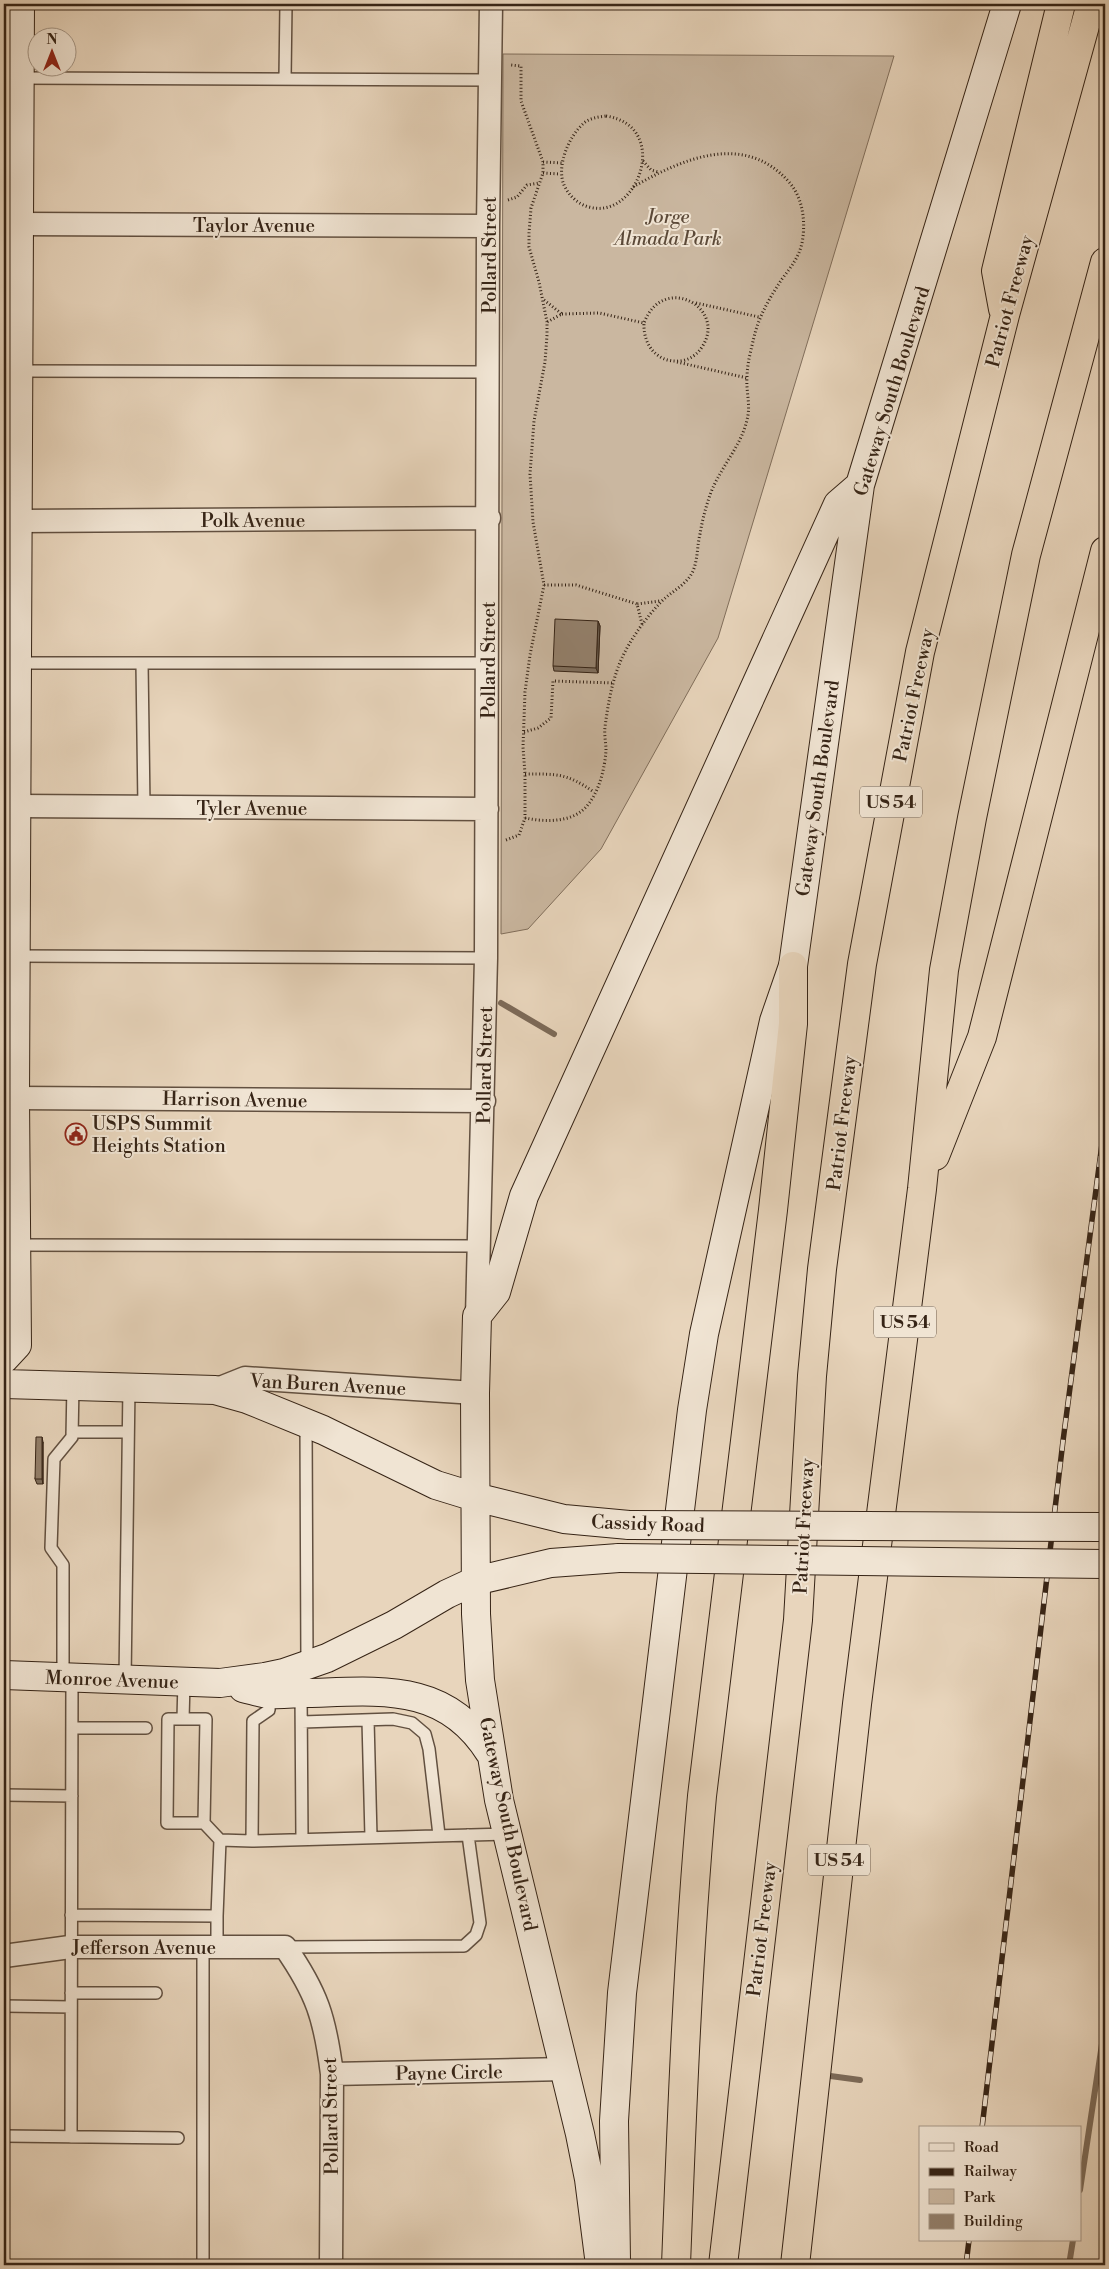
<svg xmlns="http://www.w3.org/2000/svg" width="1109" height="2269" viewBox="0 0 1109 2269" font-family="'Libre Bodoni',serif">
  <rect width="100%" height="100%" fill="#e8d5bc"/>
  <filter id="stains"><feTurbulence type="fractalNoise" baseFrequency=".004" numOctaves="4"/><feColorMatrix values="0 0 0 0 .2 0 0 0 0 .09 0 0 0 0 .02 0 0 0 .5 -.17"/></filter>
  <radialGradient id="worn" r=".72"><stop offset=".6" stop-color="#630" stop-opacity="0"/><stop offset="1" stop-color="#630" stop-opacity=".3"/></radialGradient>
  <path fill="#cab7a0" stroke="#806e5b" d="M503,54L894,56L718,638L601,849L528,929L501,934Z"/>
  <g fill="none" stroke-linecap="round" stroke-linejoin="round">
    <path stroke="#7c6a58" stroke-width="6" d="M501,1003L554,1034
      M823,2075L860,2080
      M1080,2190L1105,2024
      M1069,2265L1073,2240"/>
    <g stroke="#625040" stroke-width="14">
      <path id="service" d="M20,78L491,80
        M285,78L286,4
        M18,371L488,372
        M17,663H488
        M142,663L144,807
        M16,956L486,958
        M16,1245L479,1246
        M306,1424L307,1665
        M72,1432H128
        M63,1678V1565L51,1548L54,1459L72,1437L73,1385
        M125,1680L129,1386
        M184,1682L183,1719H206L204,1823L220,1840
        M301,1693L302,1839
        M183,1719H168L167,1823H204
        M368,1720L371,1837
        M302,1722L393,1719L412,1723L425,1734L429,1749L439,1835
        M72,1728H146
        M4,1795L72,1796
        M252,1841L507,1834
        M71,1915L217,1916L220,1840L252,1841L253,1721L269,1710L270,1694
        M217,1916V1947
        M285,1947L464,1946L476,1935L480,1923L468,1835
        M71,1993H156
        M4,2006L71,2007
        M4,2136L178,2138
        M71,2137L72,1678
        M203,2265V1947"/>
    </g>
    <g stroke="#625040" stroke-width="25">
      <path id="minor" d="M19,224L488,226
        M18,521L489,518
        M17,806L487,809
        M15,1098L484,1101
        M477,1316L486,958L488,226L491,4
        M215,1390L245,1378L475,1393
        M4,1956L70,1947H285C317,1993 325,2018 332,2074L331,2265
        M332,2074L565,2069"/>
    </g>
    <g stroke="#362416" stroke-width="30">
      <path id="secondary" d="M4,1359L17,1345L15,1098L20,4
        M4,1384L215,1390L247,1399L323,1430L436,1485L475,1497L564,1519L629,1525
        M4,1675L220,1683L265,1677L284,1673L327,1658L394,1625L447,1594L475,1581L551,1563L619,1558
        M243,1688C252,1690 261,1693 269,1694C282,1695 295,1693 308,1693C380,1691 446,1682 490,1753
        M600,2265L589,2179L580,2134L499,1800L480,1680L476,1614L475,1393L477,1316L496,1292L524,1196L838,504L860,485
        M614,2265L616,2261L614,2121L622,1993L692,1410L704,1334L774,1021L793,966L860,485L1007,4"/>
    </g>
    <g stroke="#362416" stroke-width="30">
      <path id="motorway" d="M1003,309L996,271L1061,4
        M935,1156L982,1037L1105,551
        M676,2265C682,2109 688,1952 702,1796L773,1210L793,1024V966
        M723,2265L798,1620L812,1376L822,1269L862,964L920,652L1005,315L1091,4
        M795,2265L857,1704L922,1189L944,970L972,818L1026,555L1105,262"/>
    </g>
    <path stroke="#362416" stroke-width="3" stroke-dasharray="1 2.5" stroke-linecap="butt" d="M606,116C672,126 638,221 589,207C578,204 569,196 564,185C556,166 569,136 584,123C590,118 598,117 606,116Z
      M643,161L651,170L658,172
      M543,162L562,163
      M543,173L560,174
      M508,200L517,197L527,185L539,183
      M544,300L562,314L547,322
      M696,303L759,317
      M562,314L599,313L644,323C663,272 728,308 702,347C697,355 689,360 680,361C657,363 643,345 644,323
      M677,362L747,378
      M544,585H576L637,604
      M642,624L637,604L660,601
      M524,732L538,728L551,718L553,681L613,683
      M525,774C558,774 566,773 594,792
      M525,818C545,822 571,823 586,807C599,793 605,768 606,750C606,743 604,735 605,727C608,704 612,681 621,660C630,640 645,619 660,603C671,591 686,586 693,571C698,559 697,546 700,534C702,522 705,510 709,498C718,469 743,446 748,415C750,403 746,390 747,378C747,364 751,350 754,337C759,316 770,297 782,279C791,267 799,257 802,243C806,222 803,198 789,182C744,131 682,159 633,187
      M506,840L519,835L525,818V774L523,747L525,692L530,655L544,585L533,522L530,474L534,421L545,362L547,335V322L539,282L529,247V233L531,208L543,173V162L521,101V66L511,65"/>
    <use href="#service" stroke="#f0e4d3" stroke-width="11"/>
    <use href="#minor" stroke="#f0e4d3" stroke-width="22"/>
    <use href="#secondary" stroke="#f0e4d3" stroke-width="28"/>
    <use href="#motorway" stroke="#e8d5bc" stroke-width="28"/>
    <g stroke="#362416" stroke-width="5.5">
      <path id="rail" d="M982,2128L1063,1441L1105,1121
        M966,2265L969,2240"/>
    </g>
    <use href="#rail" stroke="#f0e4d3" stroke-width="4" stroke-dasharray="11" stroke-linecap="butt"/>
    <g stroke="#362416" stroke-width="30" stroke-linecap="butt">
      <path id="secondary-bridge" d="M629,1525L1105,1527
        M619,1558L1105,1564"/>
    </g>
    <use href="#secondary-bridge" stroke="#f0e4d3" stroke-width="28"/>
  </g>
  <path fill="#7e6e5d" stroke="#362416" d="M598,621L600,626L598,673L554,671L553,666Z
    M43,1442V1484H37L35,1479Z"/>
  <path fill="#675a4c" stroke="#362416" d="M598,621L600,626L598,673L596,668Z
    M42,1437L43,1442V1484L42,1479Z"/>
  <path fill="#93806c" stroke="#362416" d="M555,619L598,621L596,668L553,666Z
    M36,1437H42V1479H35Z"/>
  <defs>
    <g id="civic-ring" transform="scale(1.125)"><circle r="9.5" fill="#f0e4d3" stroke="#8f2418" stroke-width="1.5"/><path d="M-.6-6.5H3V-4.5H.6V-3L4-1V1h2V6H-6V1h2V-1L-.6-3ZM-1.2 2.5V6h2.4V2.5Z" fill="#8f2418"/></g>
  </defs>
  <g fill-rule="evenodd">
    <use href="#civic-ring" x="76" y="1134"/>
  </g>
  <g text-anchor="middle" stroke-width="4" stroke-linejoin="round" paint-order="stroke">
    <g fill="#f0e4d3" stroke="#6e5e4f" stroke-width="1">
      <rect x="860" y="786.5" width="62" height="31" rx="4"/>
      <rect x="874" y="1306.5" width="62" height="31" rx="4"/>
      <rect x="808" y="1844.5" width="62" height="31" rx="4"/>
    </g>
    <g font-size="18" font-weight="bold" fill="#362416">
      <text x="891" y="808">US 54</text>
      <text x="905" y="1328">US 54</text>
      <text x="839" y="1866">US 54</text>
    </g>
    <g font-size="19" font-style="italic" fill="#5b4938" stroke="#f0e4d3">
      <text x="668" y="223">Jorge<tspan x="668" dy="22">Almada Park</tspan></text>
    </g>
    <g font-size="19" fill="#362416" stroke="#f0e4d3">
      <text x="254" y="232">Taylor Avenue</text>
      <text transform="translate(489 255) rotate(-90)" y="7">Pollard Street</text>
      <text transform="translate(1009 301) rotate(-75)" y="7">Patriot Freeway</text>
      <text transform="translate(891 391) rotate(-73)" y="7">Gateway South Boulevard</text>
      <text x="253" y="527">Polk Avenue</text>
      <text transform="translate(488 660) rotate(-90)" y="7">Pollard Street</text>
      <text transform="translate(913 695) rotate(-78)" y="7">Patriot Freeway</text>
      <text transform="translate(817 788) rotate(-82)" y="7">Gateway South Boulevard</text>
      <text x="252" y="815">Tyler Avenue</text>
      <text transform="translate(484 1065) rotate(-89)" y="7">Pollard Street</text>
      <text transform="translate(235 1099) rotate(1)" y="7">Harrison Avenue</text>
      <text transform="translate(841 1123) rotate(-83)" y="7">Patriot Freeway</text>
      <text transform="translate(328 1384) rotate(3)" y="7">Van Buren Avenue</text>
      <text transform="translate(648 1523) rotate(2)" y="7">Cassidy Road</text>
      <text transform="translate(803 1526) rotate(-87)" y="7">Patriot Freeway</text>
      <text transform="translate(112 1679) rotate(2)" y="7">Monroe Avenue</text>
      <text transform="translate(509 1824) rotate(78)" y="7">Gateway South Boulevard</text>
      <text transform="translate(761 1929) rotate(-83)" y="7">Patriot Freeway</text>
      <text x="144" y="1954">Jefferson Avenue</text>
      <text transform="translate(449 2072) rotate(-1)" y="7">Payne Circle</text>
      <text transform="translate(330 2116) rotate(-91)" y="7">Pollard Street</text>
    </g>
    <g font-size="19" fill="#362416" stroke="#f0e4d3" text-anchor="start">
      <text x="92" y="1130">USPS Summit<tspan x="92" dy="22">Heights Station</tspan></text>
    </g>
  </g>
  <rect width="1109" height="2269" fill="none" stroke="#e8d5bc" stroke-width="20"/>
  <rect x="5" y="5" width="1099" height="2259" fill="none" stroke="#362416" stroke-width="2.5"/>
  <rect x="10" y="10" width="1089" height="2249" fill="none" stroke="#362416"/>
  <rect x="919" y="2126" width="162" height="115" fill="#f0e4d3" stroke="#a69787"/>
  <rect x="929" y="2143" width="25" height="8" fill="#f0e4d3" stroke="#a69787"/>
  <text x="964" y="2152" font-size="15" fill="#362416">Road</text>
  <rect x="929" y="2168" width="25" height="8" fill="#362416" stroke="#a69787"/>
  <text x="964" y="2176" font-size="15" fill="#362416">Railway</text>
  <rect x="929" y="2189" width="25" height="15" fill="#cab7a0" stroke="#a69787"/>
  <text x="964" y="2202" font-size="15" fill="#362416">Park</text>
  <rect x="929" y="2214" width="25" height="15" fill="#93806c" stroke="#a69787"/>
  <text x="964" y="2226" font-size="15" fill="#362416">Building</text>
  <g transform="translate(52 52)"><circle r="24" fill="#f0e4d3" stroke="#a69787"/>
  <path d="M0-4L9 19L0 12L-9 19Z" fill="#8f2418"/>
  <text y="-8" font-size="14" font-weight="bold" text-anchor="middle" fill="#362416">N</text>
  </g>
  <rect width="100%" height="100%" filter="url(#stains)"/>
  <rect width="100%" height="100%" fill="url(#worn)"/>
</svg>
